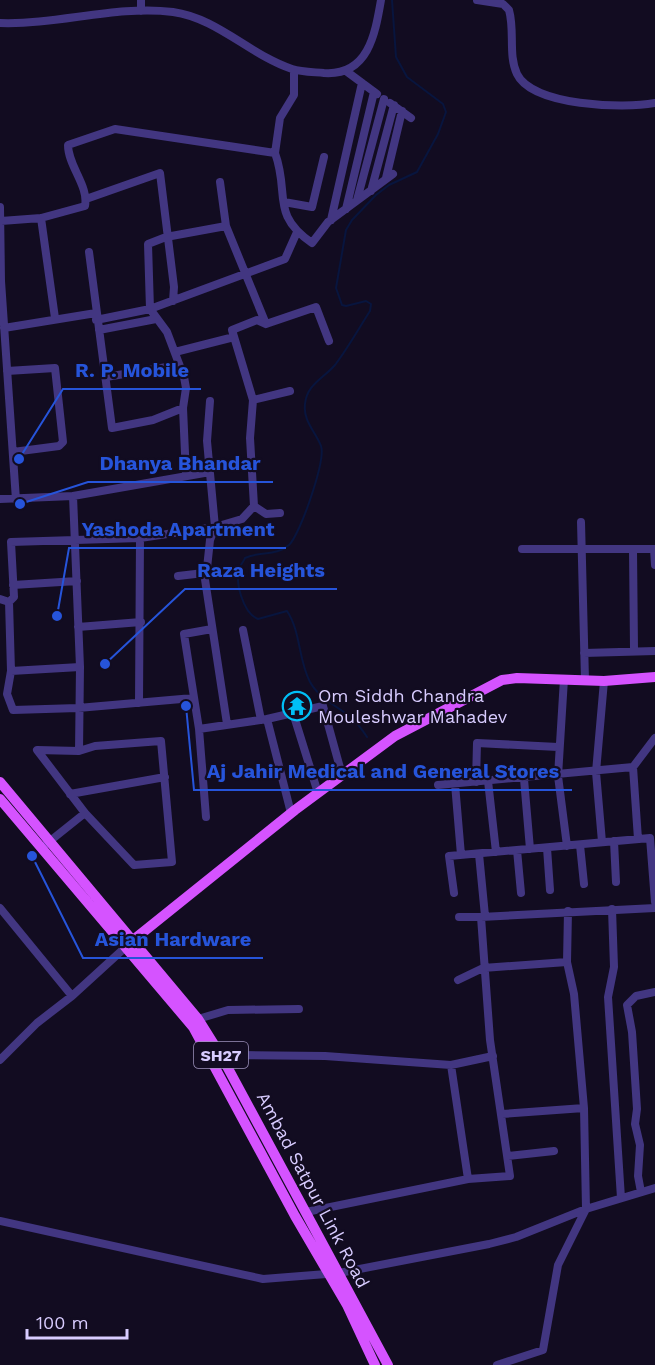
<svg xmlns="http://www.w3.org/2000/svg" width="655" height="1365" viewBox="0 0 655 1365" font-family="'Work Sans',sans-serif">
  <rect width="100%" height="100%" fill="#120c21"/>
  <g fill="none" stroke-linecap="round" stroke-linejoin="round">
    <path stroke="#08153e" stroke-width="2" d="M367,737C363,731 358,724 353,719C338,706 320,700 310,682C298,659 301,632 287,611L258,619C243,613 234,581 240,567C241,564 244,561 245,558C259,551 277,556 289,545C300,535 326,460 321,446C315,431 303,421 305,404C307,384 324,378 335,365C348,348 359,328 370,311L371,304L366,301L346,306L342,305L336,288L346,230L352,220L376,195L389,185L417,172L438,134L446,112L443,104L407,77L396,57L392,0"/>
    <path stroke="#423681" stroke-width="8" d="M477,0L503,4L509,10C515,31 508,55 517,74C532,106 624,109 655,103
      M141,11V0
      M0,23C58,25 116,5 173,12C217,18 250,55 292,69C301,72 313,72 324,73C368,76 375,35 381,0
      M346,71L377,94
      M390,103L411,118
      M275,153C290,194 270,214 312,243L328,222L393,174
      M386,178L402,111
      M220,182L226,226L266,324
      M371,191L394,105
      M86,199L160,173L174,287L173,301
      M357,200L384,99
      M284,202L312,207L324,157
      M0,207L1,281L16,500
      M346,209L374,92
      M41,218L55,318
      M331,220L362,83
      M1,221L41,218L85,206C89,186 68,166 68,145L115,129L275,153L280,118L294,95V70
      M89,252L112,428L153,420L183,408
      M96,320L150,309L285,259L297,232
      M4,328L96,313
      M99,330L156,319
      M175,352L234,337
      M7,371L55,368L63,442L59,446L13,452
      M106,377L179,365
      M253,400L290,391
      M186,476L183,408L186,388L184,377L167,332L150,309L148,244L166,237L226,226
      M73,496L210,472
      M0,499L73,496L80,667L79,751
      M254,506L266,514L280,513
      M581,522L585,680
      M140,538L215,527L207,441L210,401
      M522,549H655
      M654,549L655,565
      M633,550L634,649
      M207,568L210,540L215,527L242,519L254,506L250,438L253,400L232,330L257,320L266,324L316,307L329,341
      M178,576L204,573L227,724
      M13,585L77,581
      M0,599L9,602L11,671L7,694L13,710L78,708L193,698
      M9,602L14,597L11,542L140,538L139,703
      M78,627L141,622
      M212,629L184,634L199,729L267,719L291,813
      M243,630L261,720
      M584,653L655,651
      M11,671L80,667
      M564,679L558,776L567,846
      M293,713L318,793
      M267,719L323,706L342,775
      M199,729L206,817
      M633,767L638,839
      M524,779L530,849
      M488,781L496,852
      M476,782L477,743L558,747
      M455,784L461,855
      M438,785L633,767L655,738
      M70,794L165,777
      M614,841L616,882
      M602,842L596,772L604,681
      M45,845L85,813L37,750L79,751L95,746L161,741L172,862L134,865L85,813
      M580,845L584,884
      M547,848L550,890
      M517,850L521,893
      M479,854L485,916
      M454,893L449,856L650,838L655,902
      M0,908L72,996
      M612,909L614,967L608,997L621,1198
      M481,917L655,908
      M458,980L483,968L567,962
      M198,1019L228,1010L299,1009
      M223,1059L242,1055L325,1056L451,1065L493,1056
      M0,1060L37,1023L72,996L129,944
      M451,1065L468,1179
      M502,1114L584,1108
      M508,1156L554,1151
      M641,1192L638,1176L640,1145L635,1124L637,1109L632,1032L627,1005L636,996L655,992
      M306,1212L468,1179L510,1176L490,1040L481,917H459
      M0,1221L263,1279L339,1273L489,1244L516,1237L586,1209L655,1188
      M497,1365L543,1350L558,1265L586,1209L584,1108L574,994L567,962L568,911"/>
    <path stroke="#d553ff" stroke-width="10" d="M0,782L198,1019L223,1059L388,1365
      M0,799L193,1027L295,1216L347,1305L375,1365
      M132,941L295,810L395,736L502,680L517,678L604,681L655,677"/>
  </g>
  <defs>
    <g id="temple-ring" transform="scale(1.5)"><circle r="9.5" fill="#120c21" stroke="#00bff7" stroke-width="1.5"/><path d="M0-6L5-2H3V0L6.5 2.5H4V6H1.5V3h-3V6H-4V2.5H-6.5L-3 0V-2H-5Z" fill="#00bff7"/></g>
  </defs>
  <g fill-rule="evenodd">
    <use href="#temple-ring" x="297" y="706"/>
  </g>
  <g text-anchor="middle" stroke-width="4.5" stroke-linejoin="round" paint-order="stroke">
    <rect fill="#120c21" stroke="#9d92bc" stroke-width="1.5" x="194" y="1042" width="54" height="26" rx="4.5"/>
    <g font-size="16" font-weight="bold" fill="#d8ccff">
      <text x="221" y="1061">SH27</text>
    </g>
    <g font-size="18" fill="#d8ccff" stroke="#120c21" text-anchor="start">
      <text x="318" y="702">Om Siddh Chandra<tspan x="318" dy="21">Mouleshwar Mahadev</tspan></text>
    </g>
    <g font-size="18" fill="#d8ccff" stroke="#120c21">
      <text transform="translate(313 1190) rotate(62)" y="6">Ambad Satpur Link Road</text>
    </g>
  </g>
  <path fill="none" stroke="#2654da" stroke-width="2" d="M19 459L63 389H201M20 504L88 482H273M57 616L69 548H286M105 664L185 589H337M186 706L194 790H572M32 856L83 958H263"/>
  <g fill="#2654da" stroke="#120c21" stroke-width="2">
    <circle cx="19" cy="459" r="6"/>
    <circle cx="20" cy="504" r="6"/>
    <circle cx="57" cy="616" r="6"/>
    <circle cx="105" cy="664" r="6"/>
    <circle cx="186" cy="706" r="6"/>
    <circle cx="32" cy="856" r="6"/>
  </g>
  <g font-size="20" text-anchor="middle" font-weight="bold" fill="#2654da" stroke="#120c21" stroke-width="4.5" stroke-linejoin="round" paint-order="stroke">
    <text x="132" y="377">R. P. Mobile</text>
    <text x="180" y="470">Dhanya Bhandar</text>
    <text x="178" y="536">Yashoda Apartment</text>
    <text x="261" y="577">Raza Heights</text>
    <text x="383" y="778">Aj Jahir Medical and General Stores</text>
    <text x="173" y="946">Asian Hardware</text>
  </g>
  <path d="M27 1329v9h100v-9" fill="none" stroke="#d8ccff" stroke-width="3"/>
  <text x="36" y="1329" font-size="18" fill="#d8ccff" stroke="#120c21" stroke-width="4.5" paint-order="stroke">100 m</text>
</svg>
